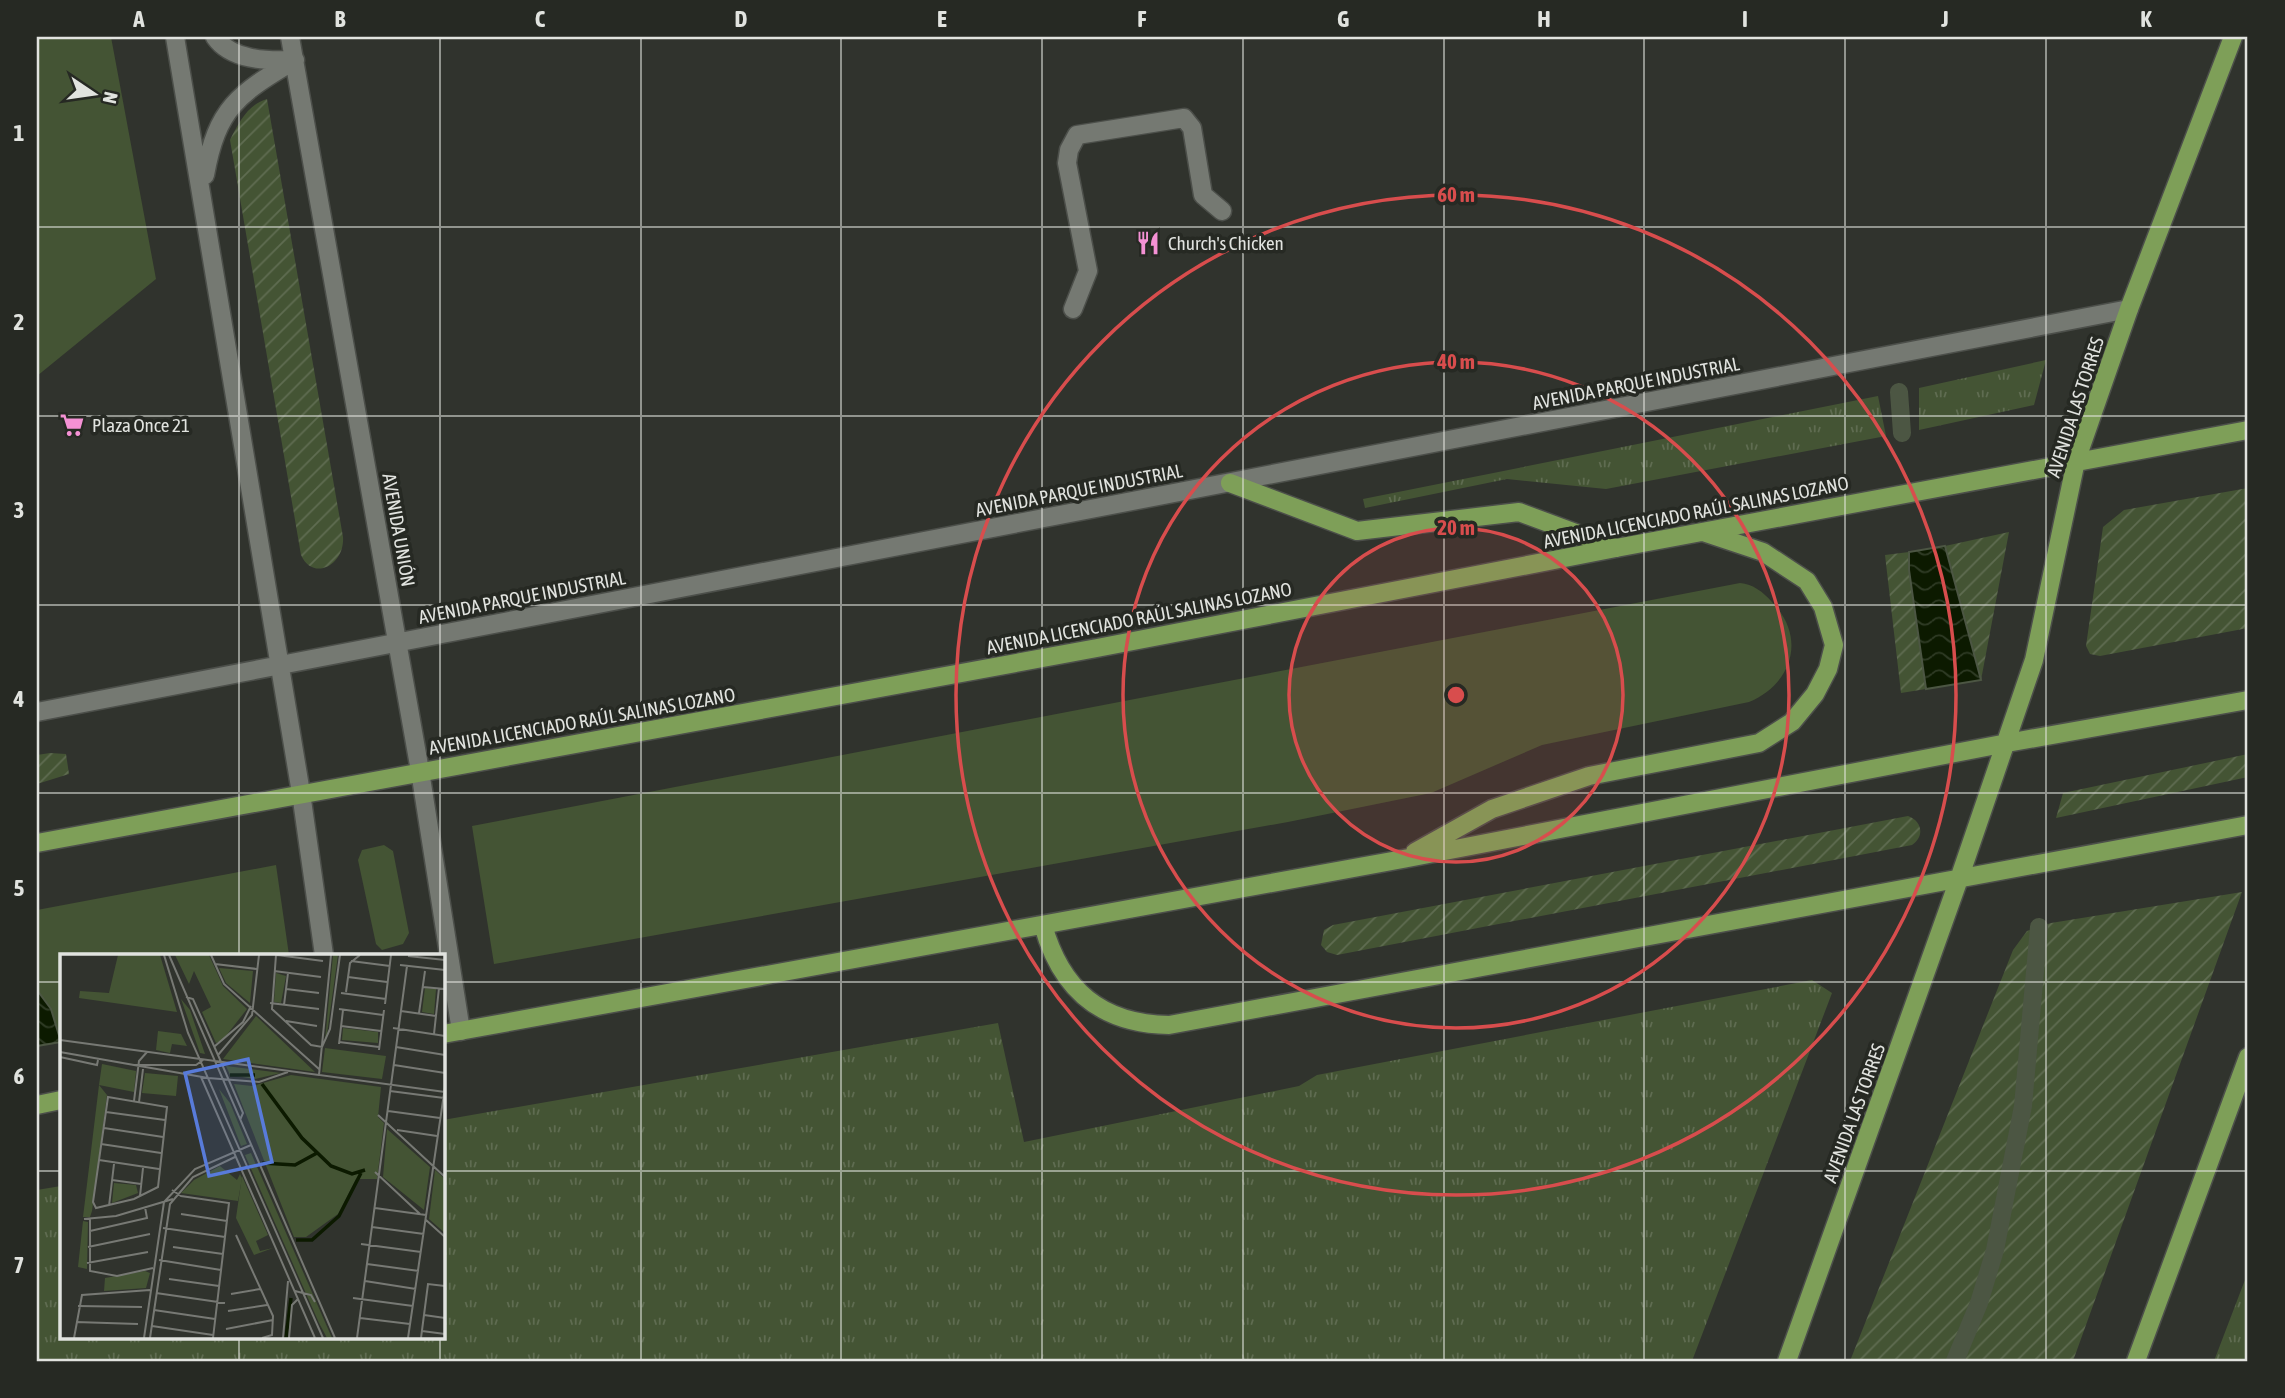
<svg xmlns="http://www.w3.org/2000/svg" width="2285" height="1398" viewBox="0 0 2285 1398" font-family="'Asap Condensed',sans-serif">
  <defs>
    <pattern id="grass-tufts" width="24" height="20" patternUnits="userSpaceOnUse" patternTransform="scale(1.75)"><rect width="24" height="20" fill="#445434"/><path d="M3 7l-1-3M5 7V3M7 7l1-3M15 17l-1-3M17 17v-4M19 17l1-3" fill="none" stroke="#5f6c51"/></pattern>
    <pattern id="garden-furrows" width="10" height="10" patternUnits="userSpaceOnUse" patternTransform="scale(1.75)"><rect width="10" height="10" fill="#445434"/><path d="M-1 1l2-2M0 10L10 0M9 11l2-2" fill="none" stroke="#5f6c51"/></pattern>
    <pattern id="water-waves" width="16" height="10" patternUnits="userSpaceOnUse" patternTransform="scale(1.75)"><rect width="16" height="10" fill="#0c1a00"/><path d="M0 5q4-4 8 0t8 0" fill="none" stroke="#2f3b25"/></pattern>
  </defs>
  <rect width="100%" height="100%" fill="#30332d"/>
  <path fill="url(#grass-tufts)" d="M2046,360L2034,405L1919,430V388Z
    M1878,396L1886,436L1606,489L1507,479L1365,508L1363,499Z
    M1812,980L1832,993L1692,1361H37V1190L61,1186V1337H443V1120L998,1023L1024,1142L1299,1086L1317,1075Z
    M2248,1272V1361H2214Z"/>
  <path fill="#445434" d="M37,37H111L156,279L37,376Z
    M1740,583C1753,584 1763,592 1772,602C1807,638 1792,684 1749,702L1542,745L1431,793L1288,822L494,964L472,826Z
    M384,845L393,851L409,933L403,944L382,950L376,944L358,860L362,850Z
    M276,865L289,955H61V1042L37,1046V910Z"/>
  <path fill="url(#garden-furrows)" d="M267,99L343,537C345,565 313,582 301,555L230,140C238,124 248,104 267,99Z
    M2248,488V628L2100,656L2090,654L2086,646L2103,527L2124,510Z
    M2009,532L1981,680L1945,546Z
    M1909,552V570L1926,689L1901,693L1885,555Z
    M50,753L66,754L69,774L37,784V755Z
    M2248,754V777L2056,818L2063,793Z
    M1908,816C1922,821 1925,836 1912,845L1337,955L1327,952L1321,945L1324,930L1333,925Z
    M2242,892L2073,1361H1850L2013,950L2027,931L2051,923Z"/>
  <path fill="url(#water-waves)" stroke="#4c5643" stroke-width="2" d="M1945,546L1981,680L1926,689L1909,570V552Z
    M37,990L51,1009L61,1042L37,1046Z"/>
  <g fill="none" stroke-linecap="round" stroke-linejoin="round">
    <path stroke="#4c5643" stroke-width="18" d="M1899,392L1902,433
      M1955,1361L1979,1303L1995,1250L2023,1106L2039,927"/>
    <g stroke="#4c4f4a" stroke-width="21">
      <path id="minor" d="M175,37L301,793L324,955
        M215,37C231,60 266,61 291,60
        M290,37L420,771L461,1031
        M205,175C217,108 238,94 295,60
        M1073,309L1088,271L1067,163L1069,150L1077,135L1184,118L1192,128L1203,195L1222,211
        M37,712L2129,309"/>
    </g>
    <g stroke="#4c4f4a" stroke-width="21">
      <path id="major" d="M1230,483L1357,531L1519,512L1616,548
        M37,843L1097,648L1616,548L2248,430
        M1415,852L1492,809L1589,776L1759,743L1792,722L1815,694L1828,669L1834,645L1823,607L1807,581L1763,552L1706,533
        M1043,925C1061,990 1101,1024 1169,1025L2248,825
        M443,1034L1403,859L2007,743L2248,700
        M37,1105L61,1100
        M1787,1361L1959,879L2034,660L2076,461L2129,309L2233,37
        M2136,1361L2248,1057"/>
    </g>
    <use href="#minor" stroke="#757972" stroke-width="18"/>
    <use href="#major" stroke="#7e9f58" stroke-width="18"/>
  </g>
  <path fill="none" stroke="#e1e3df" stroke-width="2" stroke-opacity="0.55" d="M239,37V955M440,37V955M641,37V1361M841,37V1361M1042,37V1361M1243,37V1361M1444,37V1361M1644,37V1361M1845,37V1361M2046,37V1361M37,227H2248M37,416H2248M37,605H2248M37,793H2248M37,982H61M443,982H2248M37,1171H61M443,1171H2248M239,1337V1361M440,1337V1361"/>
  <circle cx="1456" cy="695" r="167" fill="#d84d4d" fill-opacity=".12"/>
  <g fill="none" stroke="#d84d4d" stroke-width="3.5">
    <circle cx="1456" cy="695" r="167"/>
    <circle cx="1456" cy="695" r="333"/>
    <circle cx="1456" cy="695" r="500"/>
  </g>
  <defs>
    <g id="restaurant-bare" transform="scale(1.89)"><path d="M-5-6h1v4h1v-4h1v4h1v-4h1v5L-1.5 .5V6h-2V.5L-5-1ZM5-6V6H3V1.5H1.5Q1.5-4 5-6Z" fill="#f491d4" stroke="#262923" stroke-width="2.5" paint-order="stroke"/></g>
    <g id="supermarket-bare" transform="scale(1.89)"><path d="M-6-5.5h2.5l.6 2H6L4.5 2H-2.5L-4.4-4H-6ZM-1.5 3.2a1.3 1.3 0 1 0 .1 0ZM3 3.2a1.3 1.3 0 1 0 .1 0Z" fill="#f491d4" stroke="#262923" stroke-width="2.5" paint-order="stroke"/></g>
  </defs>
  <g fill-rule="evenodd">
    <use href="#restaurant-bare" x="1148" y="243"/>
    <use href="#supermarket-bare" x="72" y="425"/>
  </g>
  <g text-anchor="middle" stroke-width="7" stroke-linejoin="round" paint-order="stroke">
    <g font-size="19" fill="#e1e3df" stroke="#262923" text-anchor="start">
      <text x="1168" y="250">Church's Chicken</text>
      <text x="92" y="432">Plaza Once 21</text>
    </g>
    <g font-size="19" fill="#e1e3df" stroke="#262923">
      <text transform="translate(1636 383) rotate(-11)" y="7">AVENIDA PARQUE INDUSTRIAL</text>
      <text transform="translate(2075 407) rotate(-72)" y="7">AVENIDA LAS TORRES</text>
      <text transform="translate(1079 490) rotate(-11)" y="7">AVENIDA PARQUE INDUSTRIAL</text>
      <text transform="translate(1696 512) rotate(-11)" y="7">AVENIDA LICENCIADO RAÚL SALINAS LOZANO</text>
      <text transform="translate(399 530) rotate(80)" y="7">AVENIDA UNIÓN</text>
      <text transform="translate(522 597) rotate(-11)" y="7">AVENIDA PARQUE INDUSTRIAL</text>
      <text transform="translate(1139 618) rotate(-11)" y="7">AVENIDA LICENCIADO RAÚL SALINAS LOZANO</text>
      <text transform="translate(582 721) rotate(-10)" y="7">AVENIDA LICENCIADO RAÚL SALINAS LOZANO</text>
      <text transform="translate(1854 1113) rotate(-70)" y="7">AVENIDA LAS TORRES</text>
    </g>
  </g>
  <g transform="translate(60 954)">
    <rect width="385" height="385" fill="#30332d"/>
    <path d="M58,1H100L117,58L19,44L20,37L49,39ZM115,1H149L163,32L187,55L162,87L156,89L142,58L151,53L134,17L129,30ZM196,62L255,118L163,105ZM265,94L326,102L322,125L262,118ZM42,110L76,117L74,138L39,131ZM85,119L118,122L116,142L82,139ZM231,121L321,133L318,163L324,169L317,225H296L278,260L246,283H234L174,130L192,132ZM182,222L208,281L196,287L200,297L213,294L194,301L176,264Z" fill="#445434"/>
    <path d="M159,14L193,17L190,49L166,29ZM216,19L226,22L221,49L214,48ZM365,34L376,35L374,60L362,58ZM283,74L318,78V89L282,86ZM39,131L47,141L32,257L30,263H23ZM159,135L170,149L187,190L181,192ZM327,175L370,213L364,256L323,223ZM191,199L272,384H267L259,369L185,201ZM160,212L177,226L180,220L182,224L178,247L121,239L134,226ZM375,216L385,225V279L369,265ZM54,229L76,231L78,239L52,249ZM23,267L28,268L27,315L18,313ZM85,317L90,319L86,334L44,337L45,324Z" fill="#445434"/>
    <path d="M273,1H278L266,87H265ZM121,45L130,56L145,100L140,99ZM98,77L121,80L127,92L112,90L110,99L96,96ZM166,112L221,119L195,125L170,121Z" fill="#445434"/>
    <path fill="none" stroke="#0c1a00" stroke-width="3.5" d="M170,121H195M202,130L242,184L271,212L292,220L305,216M202,209L235,211L257,199M236,286H252L279,262L301,219M226,384L231,344"/>
    <path fill="none" stroke="#777974" stroke-width="2" d="M104,1L128,79L263,384M109,1L275,384M151,1L164,30L259,115M216,1L212,55L251,91L262,93L270,75L280,1M217,1L263,7M271,1L259,121L385,138M348,2L385,6M291,7L330,12M155,10L197,15M340,11L385,16M214,17L261,23M288,23L327,28M363,33L385,35M226,35L259,39M286,38L290,9L300,1M281,39L326,45M126,43L133,45L158,101L183,159L180,166M210,49L259,55M325,50L331,1M224,51L228,19M279,55L323,61M341,57L376,62M359,59L365,17M226,67L257,72M281,72L321,77M333,74L385,82M374,80L379,34M0,86L259,121M279,88L319,93M279,90L283,56M155,92L183,68L191,52M336,93L385,101M319,96L324,56M0,98L148,124L199,128L228,118M158,101L192,61L199,1M0,103L37,111L38,106M74,111H136L143,106M334,111L385,119M141,123L255,384M330,137L384,144M48,143L107,153L98,233L74,245L36,254L33,248ZM74,147L79,107L87,98M79,148L83,115M328,157L380,164M46,158L105,166M318,161L385,223M44,174L103,183M337,176L377,182M41,190L101,199M39,206L99,215M315,218L360,260M52,226L81,230M112,236L121,242L169,249L153,384M80,242L83,214M49,252L54,210M315,254L366,261M121,260L167,267M24,265L56,262L113,245M30,265V317L57,322L93,314M366,266L385,283M312,273L364,280M103,274L165,283M30,277L87,264L85,253M176,281L213,362L212,381L202,384M301,290L361,298M28,293L90,280M113,293L163,300M99,306L161,316M27,309L88,298M307,310L359,317M109,325L159,332M305,327L356,335M235,337L251,341L255,348M96,339L165,349M171,340L200,335M293,344L353,352M18,352L82,353M94,356L155,365M168,357L207,351M364,361L385,364M300,364L350,370M16,368L78,370M92,372L153,381M166,375L213,366M362,377L385,380M14,384L22,341L90,336M84,384L104,248L135,215L191,191M90,384L110,250L133,223L175,203M223,384L228,327M229,384L232,351L238,345M297,384L347,12M348,384L385,133M361,384L368,330L385,332"/>
    <path fill="#587bda" fill-opacity="0.15" stroke="#587bda" stroke-width="3.5" d="M188,105L212,208L149,222L125,119Z"/>
    <rect width="385" height="385" fill="none" stroke="#e1e3df" stroke-width="3.5"/>
  </g>
  <circle cx="1456" cy="695" r="10" fill="#d84d4d" stroke="#262923" stroke-width="3.5"/>
  <g font-size="21" text-anchor="middle" font-weight="bold" fill="#d84d4d" stroke="#262923" stroke-width="7" stroke-linejoin="round" paint-order="stroke">
    <text x="1456" y="202">60 m</text>
    <text x="1456" y="369">40 m</text>
    <text x="1456" y="535">20 m</text>
  </g>
  <rect width="2285" height="1398" fill="none" stroke="#262923" stroke-width="77"/>
  <g transform="translate(94 94) rotate(103)" stroke="#262923" stroke-width="5" paint-order="stroke">
  <path d="M0-5L12 26L0 18L-12 26Z" fill="#e1e3df"/>
  <text y="-10" font-size="19" font-weight="bold" text-anchor="middle" fill="#e1e3df">N</text>
  </g>
  <rect x="38" y="38" width="2208" height="1322" fill="none" stroke="#e1e3df" stroke-width="2.5"/>
  <g font-size="23" text-anchor="middle" font-weight="bold" fill="#e1e3df">
    <text x="139" y="27">A</text>
    <text x="340" y="27">B</text>
    <text x="540" y="27">C</text>
    <text x="741" y="27">D</text>
    <text x="942" y="27">E</text>
    <text x="1142" y="27">F</text>
    <text x="1343" y="27">G</text>
    <text x="1544" y="27">H</text>
    <text x="1745" y="27">I</text>
    <text x="1945" y="27">J</text>
    <text x="2146" y="27">K</text>
    <text x="19" y="141">1</text>
    <text x="19" y="330">2</text>
    <text x="19" y="518">3</text>
    <text x="19" y="707">4</text>
    <text x="19" y="896">5</text>
    <text x="19" y="1084">6</text>
    <text x="19" y="1273">7</text>
  </g>
</svg>
